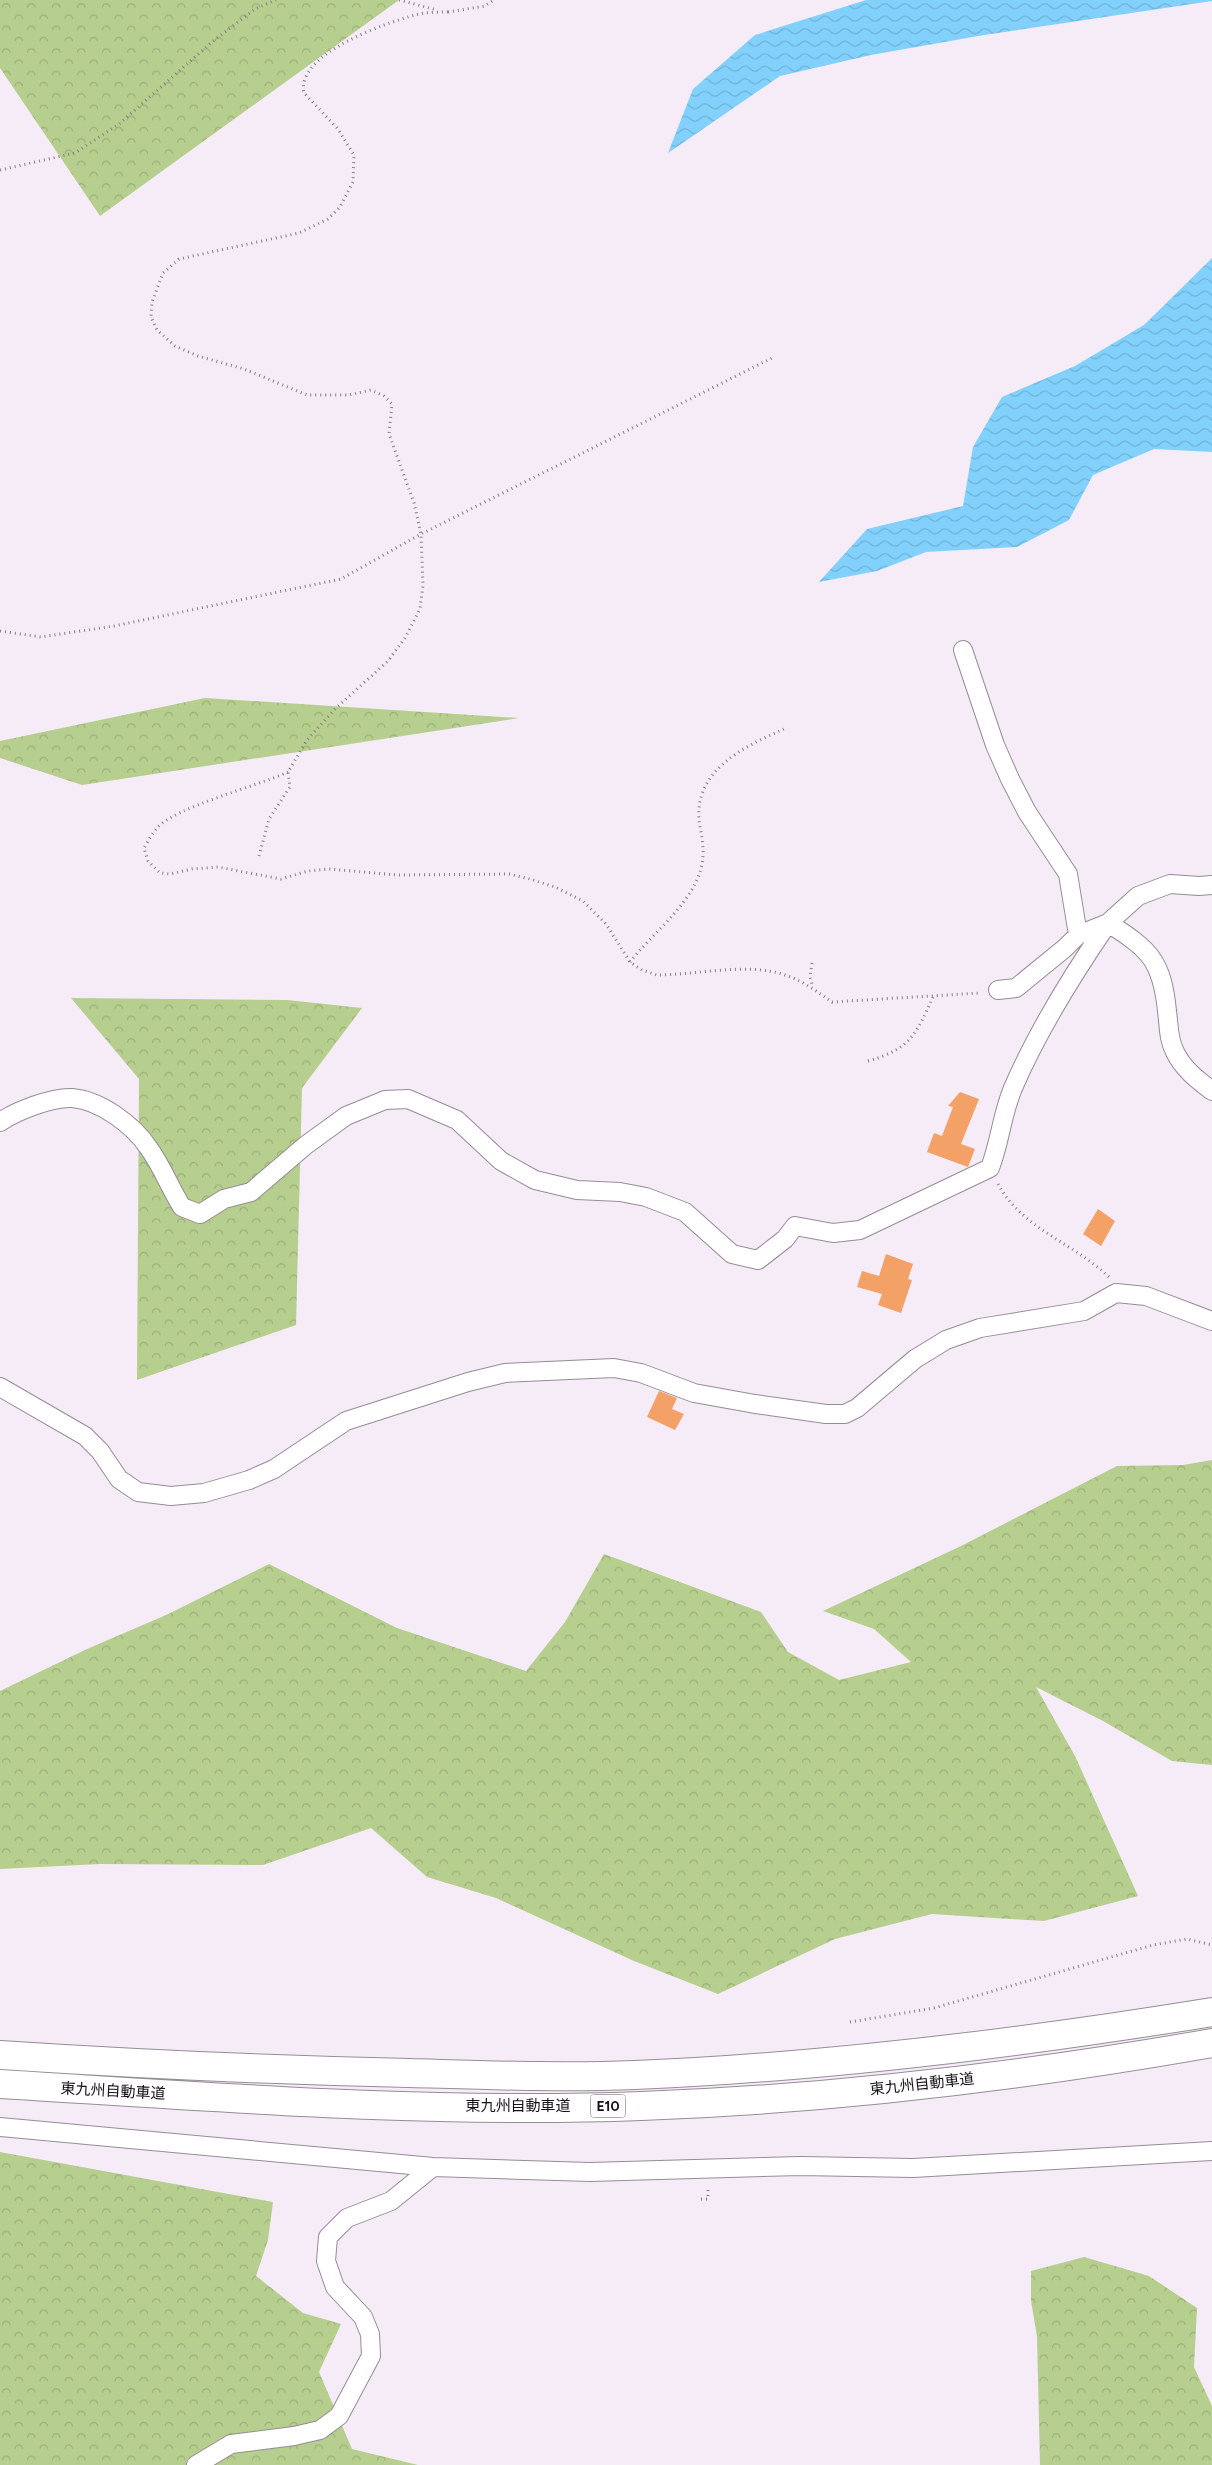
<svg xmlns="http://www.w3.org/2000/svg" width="1212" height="2465" viewBox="0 0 1212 2465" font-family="Figtree,'Noto Sans JP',sans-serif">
  <defs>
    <pattern id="forest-crowns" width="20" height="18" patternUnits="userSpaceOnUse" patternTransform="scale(1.25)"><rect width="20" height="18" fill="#b6ce8e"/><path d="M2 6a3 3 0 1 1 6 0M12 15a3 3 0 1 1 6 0" fill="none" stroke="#9cb07a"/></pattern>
    <pattern id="water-waves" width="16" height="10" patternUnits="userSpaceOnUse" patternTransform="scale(1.25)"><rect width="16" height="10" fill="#82d1fc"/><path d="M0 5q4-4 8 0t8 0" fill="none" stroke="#6fb2d7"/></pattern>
  </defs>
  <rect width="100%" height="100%" fill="#f5ecf7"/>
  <path fill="url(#forest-crowns)" d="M0,0H399L100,216L0,68Z
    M205,698L519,718L82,785L0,758V741Z
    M71,998L287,1000L362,1008L302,1088L296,1325L137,1380L139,1079Z
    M1212,1460V1765L1172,1761L1103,1721L1036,1687L1075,1756L1138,1896L1044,1921L932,1914L835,1939L718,1994L634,1961L496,1898L427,1877L371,1828L263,1865L100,1864L0,1869V1691L87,1649L166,1615L269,1564L397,1628L526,1671L565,1622L604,1554L761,1612L788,1652L839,1680L911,1662L874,1629L823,1611L961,1546L1117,1466L1183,1465Z
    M0,2152L273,2202L268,2240L256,2276L303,2313L341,2324L319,2372L352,2449L418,2465H0Z
    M1084,2257L1149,2276L1197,2308L1194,2367L1212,2406V2465H1040L1037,2336L1031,2301V2271Z"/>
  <path fill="url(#water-waves)" d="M866,0H1212V1L984,35L871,55L780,76L668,153L693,89L755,35Z
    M1212,258V452L1154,449L1093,475L1069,520L1017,547L926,552L877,571L819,582L867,529L963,506L973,447L1002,397L1075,366L1144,325Z"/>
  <path fill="#f3a167" d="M960,1092L979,1099L961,1144L975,1149L968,1167L927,1152L934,1133L942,1136L953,1107L948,1106Z
    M1098,1209L1115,1221L1101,1246L1083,1234Z
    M886,1254L913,1264L908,1279L912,1280L901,1313L878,1305L882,1294L857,1287L862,1271L879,1276Z
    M659,1391L677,1398L672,1409L684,1414L675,1430L647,1417Z"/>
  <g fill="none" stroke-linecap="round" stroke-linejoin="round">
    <g stroke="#958c96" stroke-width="20">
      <path id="minor" d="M963,650L995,745L1010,779L1027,812L1068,874L1078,935
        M998,990L1016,988L1065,948L1078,935L1108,923L1138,896L1170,884L1199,886L1212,885
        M0,1122C16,1111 52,1097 72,1098C100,1100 133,1125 148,1147C162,1166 170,1188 182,1207L200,1214L224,1199L251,1192L306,1145L346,1116L385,1100L408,1099L457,1120L501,1161L535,1180L577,1190L620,1192L646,1197L685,1212L732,1254L758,1260L785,1239L795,1226L833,1233L860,1230L990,1168C1000,1142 1002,1114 1013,1088C1038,1030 1073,974 1108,923C1149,949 1162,960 1167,1011C1169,1025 1168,1039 1175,1052C1183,1069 1198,1080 1212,1091
        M0,1387L85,1436L100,1451L119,1479L138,1492L171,1496L204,1493L249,1480L274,1469L346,1421L468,1382L505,1373L614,1368L641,1373L694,1393L755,1404L826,1414H845L857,1408L915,1359L946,1340L980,1328L1084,1311L1116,1293L1146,1296L1212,1321
        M0,2127L433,2167L590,2172L800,2166L913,2168L1212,2151
        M196,2465L231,2444L294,2436L320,2430L339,2416L371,2356L370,2334L363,2317L335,2287L326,2261L328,2237L347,2218L391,2201L433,2167"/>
    </g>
    <g stroke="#958c96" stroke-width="30">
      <path id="motorway" d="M0,2055C136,2064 273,2070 409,2073C484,2075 560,2078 635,2075C829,2067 1021,2043 1212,2012
        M0,2084C213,2097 428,2114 641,2106C833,2099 1024,2076 1212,2043"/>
    </g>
    <path stroke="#847e86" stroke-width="3" stroke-dasharray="1 4" stroke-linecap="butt" d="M399,0L437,10
      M448,12L485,6L494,0
      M0,170L75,153L119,124L212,42L255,9L276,0
      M0,631L41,637L114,626L341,579L421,534L774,357
      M288,772C258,786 175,807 157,828C152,834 148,841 144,848L148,861L160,873L170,874L192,869L218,867L281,879L308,871L329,869L397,875L509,874L530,879L555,887L583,901L606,924L630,962L642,970L657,975C697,975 748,962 785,975C803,981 818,992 832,1002L980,993
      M259,856L269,819L290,787L288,772L307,740L335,709L388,661L405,638L420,609L423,585L421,534L414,503L389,434L392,404L384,396L371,390L349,395H307L244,369L198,356L175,346L157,330L151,317L152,302L163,273L179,259L299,233L328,219L340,207L353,182L354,155L338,129L304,93C295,54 386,23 415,15C426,12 438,12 449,12
      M630,962C651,935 689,906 700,872C705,857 703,842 700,827C690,772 743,747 784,729
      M812,963L810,977L813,987
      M868,1061C911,1049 916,1034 934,995
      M998,1184C1022,1229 1074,1243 1109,1277
      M850,2022L934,2008L1153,1945L1187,1939L1212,1945
      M701,2199H708V2186"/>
    <use href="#minor" stroke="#fff" stroke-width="18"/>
    <use href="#motorway" stroke="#fff" stroke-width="28"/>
  </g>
  <g text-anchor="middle" stroke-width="4" stroke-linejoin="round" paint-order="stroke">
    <rect fill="#fefcfe" stroke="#5b585c" stroke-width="1" x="590.5" y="2094.5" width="35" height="23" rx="4"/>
    <g font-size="14" font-weight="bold" fill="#151216">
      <text x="608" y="2111">E10</text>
    </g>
    <g font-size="15" fill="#151216" stroke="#fefcfe">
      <text transform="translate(922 2084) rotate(-6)" y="5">東九州自動車道</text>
      <text transform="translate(113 2091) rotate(3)" y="5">東九州自動車道</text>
      <text x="518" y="2111">東九州自動車道</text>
    </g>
  </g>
</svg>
